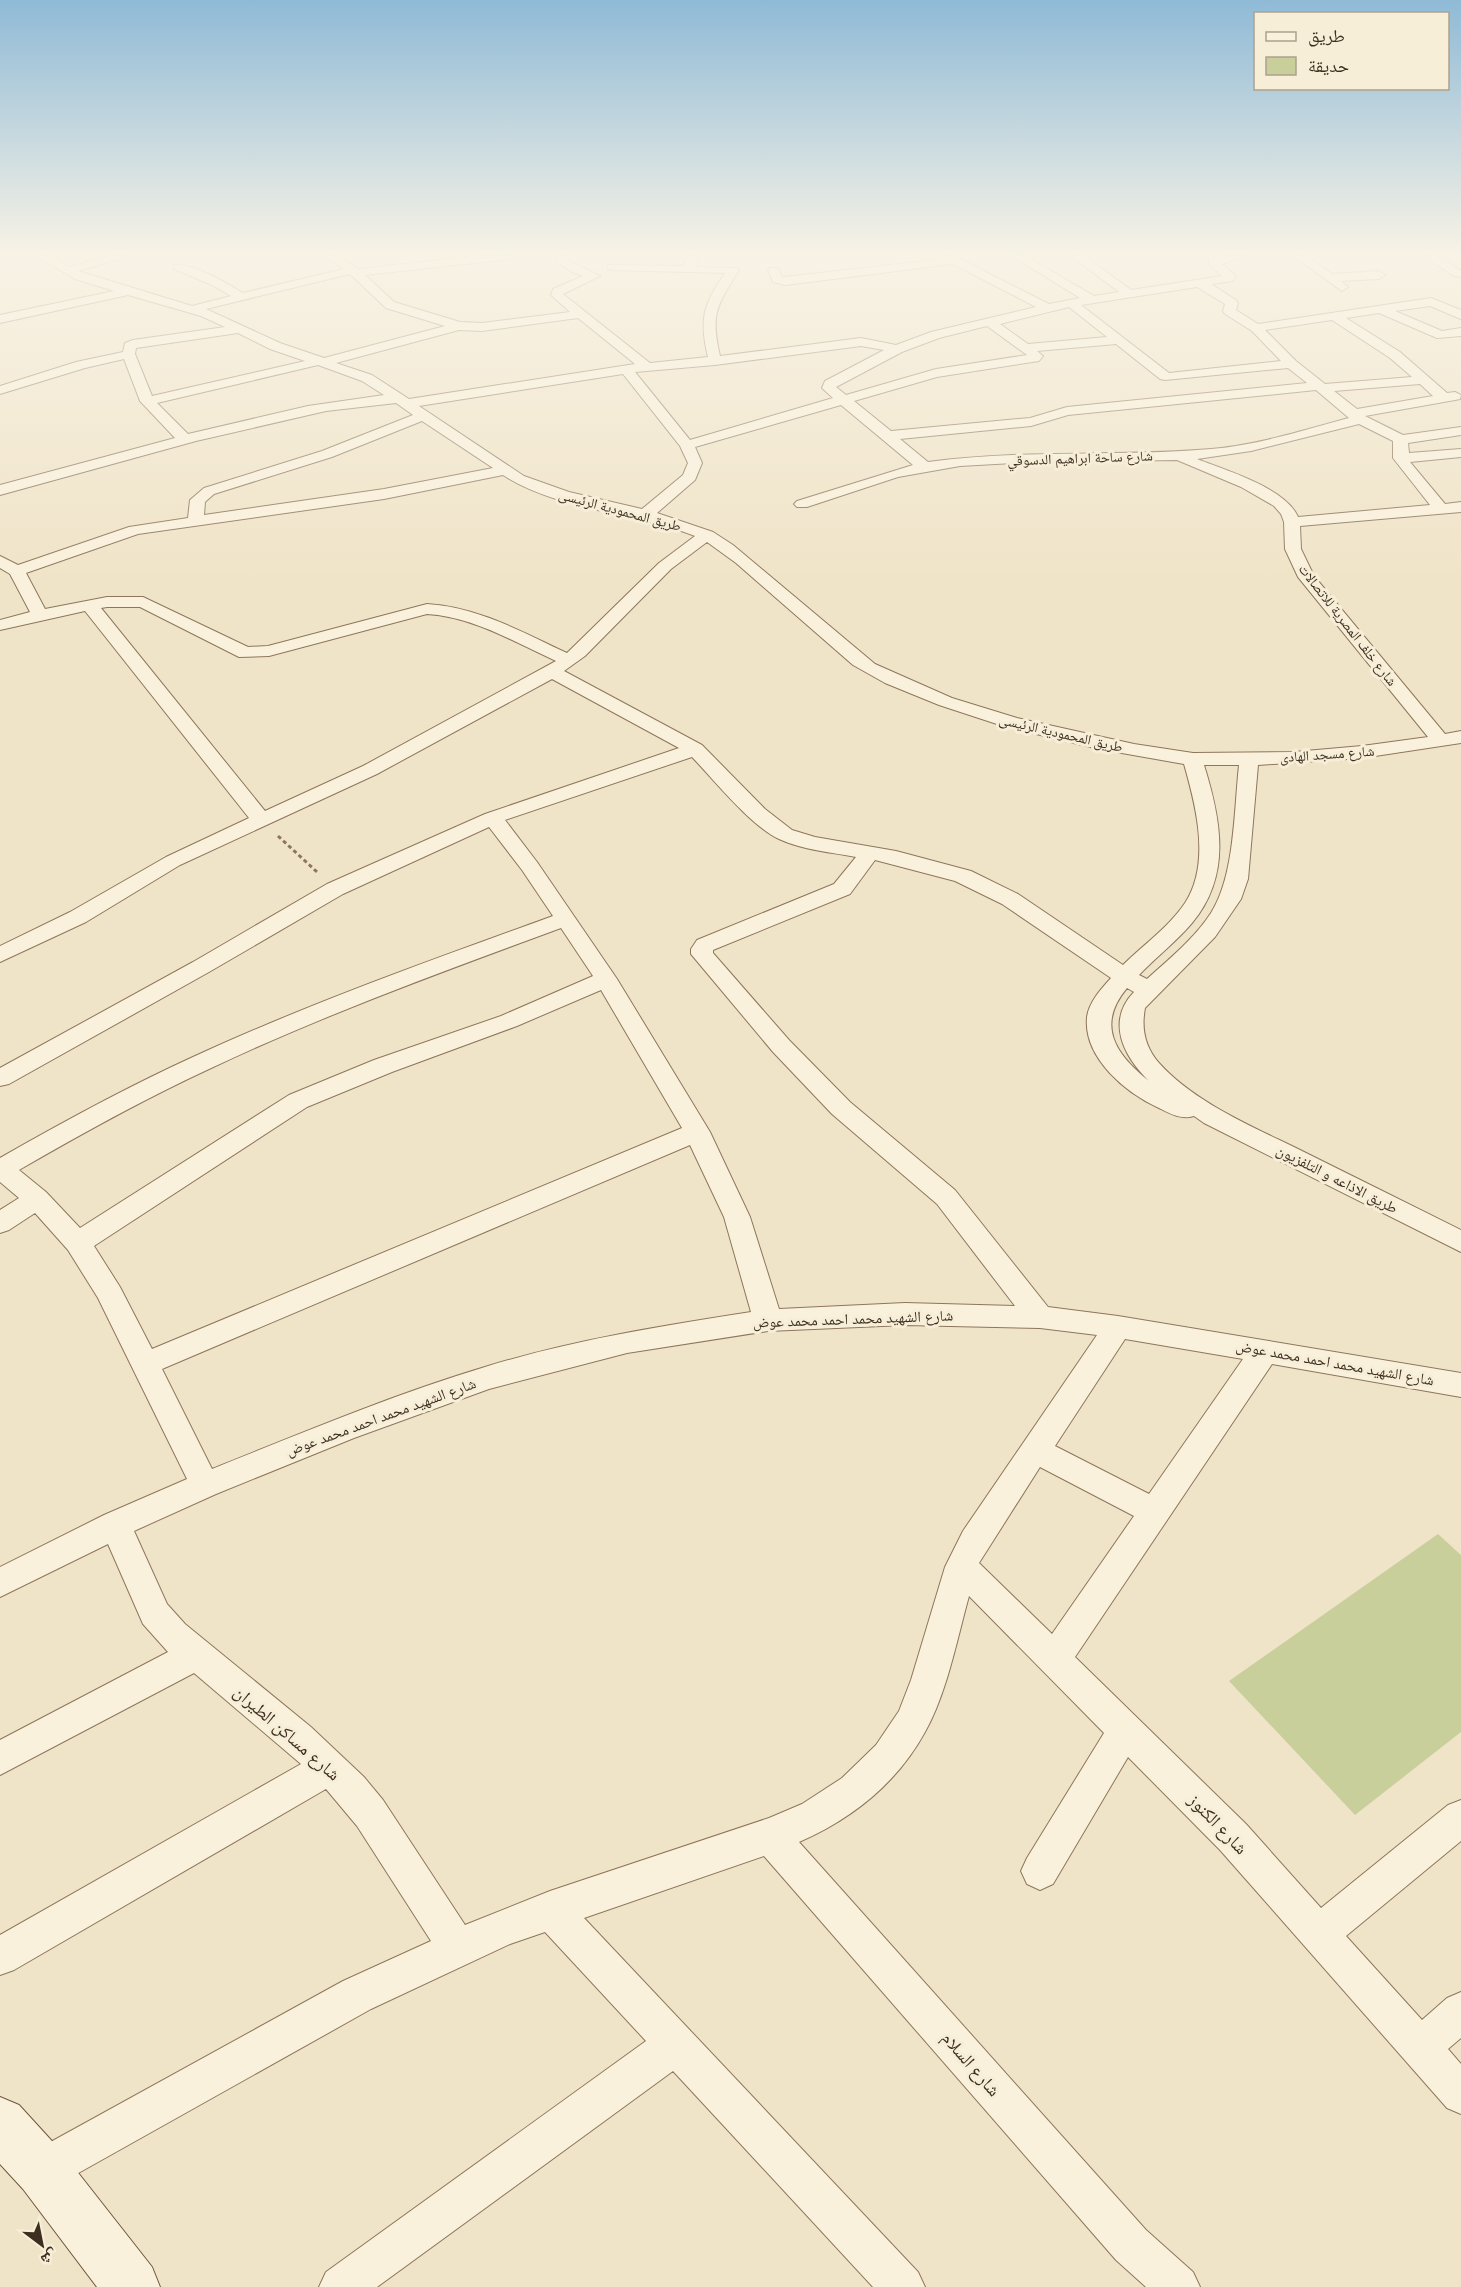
<svg xmlns="http://www.w3.org/2000/svg" width="1461" height="2287" viewBox="0 0 1461 2287" font-family="'Noto Serif','Noto Naskh Arabic',serif">
  <rect width="100%" height="100%" fill="#f0e4c8"/>
  <path fill="#c9cf9b" d="M1438,1534L1461,1555V1732L1355,1815L1229,1681Z"/>
  <g fill="none" stroke-linecap="round" stroke-linejoin="round">
    <g stroke="#8d765c" stroke-width="2">
      <path id="street" d="M36,256H51L69,267L110,256H130L78,271L192,306L231,296L212,285L174,269V265C192,262 228,284 243,293L344,269L324,256H339L358,269L477,256H516L510,259L365,275L394,302L460,322L482,323L570,312L551,295L553,289L583,276L572,272L557,262V256H569V261L600,276L563,294L650,363L708,357C699,319 703,305 725,273L612,270L608,269V265L683,266L688,256H700L695,267L737,268L739,270C717,306 710,313 720,356L861,338L896,345L931,332L1036,307L953,264L785,285L773,282L768,270L770,268H778L782,277H785L942,259L939,256H954L1049,304L1080,298L1012,256H1026L1094,296L1119,292L1071,256H1085L1131,290L1222,276L1209,264V260L1224,256H1247L1222,264L1236,276L1233,281L1211,284L1236,300L1238,303L1236,310L1258,324L1431,298L1461,310V319L1430,306L1395,311L1442,331L1461,328V336L1437,338L1379,313L1346,318L1400,352L1447,393L1455,392L1461,395L1460,399L1455,400L1365,416L1403,435L1461,427V435L1408,443L1409,453L1461,449V457L1410,462L1445,504L1461,502V512L1300,526L1301,549L1314,576L1445,734L1461,731V743L1362,758L1258,765L1248,879L1241,899L1215,937L1145,1008C1141,1029 1145,1047 1159,1063C1194,1102 1251,1126 1298,1149C1352,1176 1407,1203 1461,1230V1252L1204,1123L1194,1116C1181,1120 1171,1114 1159,1108C1126,1093 1083,1058 1087,1017C1089,1002 1101,989 1111,978L1002,904L955,881L875,860L850,894L713,950V953L789,1040L850,1102L955,1190L1048,1307L1118,1316L1461,1373V1397L1272,1364L1075,1657L1246,1824L1321,1908L1448,1805L1461,1800V1841L1346,1936L1422,2020L1447,1998L1461,1992V2038L1448,2049L1461,2064V2114L1447,2108L1220,1850L1128,1757L1053,1884L1040,1890L1027,1884L1021,1871L1027,1858L1104,1733L969,1596C957,1639 947,1693 925,1732C897,1783 852,1819 799,1842L1146,2230L1193,2272L1200,2287H1146L1116,2260L764,1856L584,1918L918,2272L925,2287H873L673,2071L377,2287H319L326,2272L646,2041L545,1932L510,1944L371,2009L57,2185L42,2191L27,2185L21,2170L27,2155L343,1981L431,1941L357,1826L326,1789L14,1970L0,1975V1935L301,1764L194,1673L0,1775V1740L168,1652L143,1624L108,1544L0,1597V1567L104,1515L187,1479L98,1298L68,1250L35,1213L9,1230L0,1233V1210L19,1198L0,1182V1158C63,1122 127,1087 193,1057C310,1003 432,960 553,916L522,870L489,827L343,894L209,972L9,1084L0,1086V1068L193,962L327,884L485,814L679,748L552,679L377,774L180,865L86,922L0,962V946L70,912L166,857L249,818L85,611L0,630V620L30,612L10,574L0,568V556L18,565L129,527L188,518L190,500L204,488L322,451L413,415L396,403L326,411L196,441L0,495V485L175,438L140,401L124,359L85,368L0,394V386L76,362L123,352L125,343L133,340L225,327L201,316L128,295L0,323V315L114,291L75,279ZM350,274L386,308L445,326L324,358L280,343L206,309ZM1197,287L1225,304L1223,311L1225,314L1252,331L1281,361L1169,373L1081,305ZM1069,307L1107,337L1028,344L1000,324ZM578,318L635,364L409,399L372,375L336,363L459,330L482,331ZM1332,320L1390,358L1412,377L1325,384L1296,361L1265,330ZM987,326L1027,355L936,369L846,395L836,387L902,352L939,338ZM238,333L270,349L305,361L152,396L135,354L136,348ZM1116,344L1160,379L1165,380L1288,368L1307,383L1067,407L1030,418L891,431L854,401L937,377L1039,361L1043,356L1037,351ZM861,346L884,350L825,381L822,388L833,398L690,440L635,372L715,365ZM318,365L362,381L384,395L308,406L188,434L157,403ZM623,374L680,446L688,463L683,475L642,509L569,492L524,476L419,406ZM1420,384L1433,396L1357,409L1334,391ZM1316,390L1349,418C1304,430 1258,445 1211,449C1117,457 1022,449 928,462L900,439L1031,426L1068,415ZM841,405L913,465L797,501L794,504L797,507H807L898,477L960,466L1032,462L1177,460L1241,487L1274,506L1281,514L1284,522L1285,549L1298,577L1428,737L1362,746L1294,752L1193,753L1134,744L1017,718L952,698L875,664L733,545L713,532L657,513L695,480L702,463L695,447ZM422,421L493,468L384,489L204,515L205,502L214,494L332,457ZM1359,424L1393,441V458L1430,505L1298,517C1286,488 1225,470 1197,459L1251,451ZM503,475C556,510 635,512 695,536L659,563L567,653C522,632 478,607 427,604L268,646L248,647L143,597H107L45,609L26,573L138,534L384,499ZM707,542L736,563L853,665L885,683L939,705L1003,726L1099,749L1184,764C1196,806 1211,863 1185,903C1169,927 1143,945 1123,965L1018,894L971,871L896,851L815,837L792,830L765,809L702,745L564,671L585,656L671,569ZM107,607H140L239,657L269,656L427,614C474,617 514,642 556,661L363,766L265,811L101,608ZM692,757C714,780 751,826 779,839C803,850 830,852 856,857L834,884L697,940L691,949V954L773,1052L832,1114L937,1204L1015,1306L905,1303L779,1309L750,1217L710,1132L617,979L537,862L505,820ZM1204,765H1239C1234,810 1235,875 1211,913C1194,939 1169,959 1147,979L1139,975C1156,957 1176,942 1192,923C1232,875 1221,820 1204,765ZM561,928L593,976L501,1016L374,1060L289,1095L80,1228L46,1192L19,1170C81,1134 144,1099 209,1069C323,1015 442,972 561,928ZM1127,988L1134,992C1106,1021 1123,1056 1149,1081C1115,1054 1096,1025 1127,988ZM601,990L682,1128L152,1349L120,1287L94,1246L307,1107L392,1072L517,1026ZM690,1145L724,1217L751,1312C661,1326 572,1340 485,1367C392,1395 302,1433 212,1469L162,1369ZM905,1325L1040,1328L1097,1335L963,1531L945,1567L911,1680L899,1711L876,1745L842,1778L802,1804L769,1818L550,1891L465,1925L383,1800L364,1777L311,1727L185,1624L167,1604L134,1531L216,1494L354,1438L489,1389L627,1353L768,1331ZM1125,1339L1243,1359L1149,1494L1055,1446ZM1040,1467L1134,1516L1052,1634L979,1563Z
        M1293,256H1307L1332,274L1379,271L1385,275L1379,279L1341,281L1348,287L1342,291Z
        M1424,256H1438L1461,271V277L1454,276Z"/>
    </g>
    <g stroke="#6f573f" stroke-width="2">
      <path id="secondary" d="M0,2097L19,2105L61,2151L152,2267L160,2287H97L23,2189L0,2164Z"/>
    </g>
    <path stroke="#8d765c" stroke-width="3" stroke-dasharray="4 3" stroke-linecap="butt" d="M278,836L317,872"/>
    <use href="#street" fill="#faf1dc" fill-rule="evenodd"/>
    <use href="#secondary" fill="#faf1dc" fill-rule="evenodd"/>
  </g>
  <linearGradient id="sky" x2="0" y2="1"><stop stop-color="#8fbad6"/><stop offset="0.44" stop-color="#f8f3e6"/><stop offset="1" stop-color="#f8f3e6" stop-opacity="0"/></linearGradient>
  <rect width="1461" height="576" fill="url(#sky)"/>
  <g text-anchor="middle" stroke-width="6" stroke-linejoin="round" paint-order="stroke">
    <g font-size="14" fill="#3d2e20" stroke="#f7eed8">
      <text transform="translate(1080 458) rotate(-2)" y="5">شارع ساحة ابراهيم الدسوقي</text>
      <text transform="translate(620 510) rotate(15)" y="5">طريق المحمودية الرئيسى</text>
      <text transform="translate(1348 625) rotate(52)" y="5">شارع خلف المصرية للاتصالات</text>
      <text transform="translate(1061 733) rotate(13)" y="5">طريق المحمودية الرئيسى</text>
      <text transform="translate(1327 754) rotate(-4)" y="5">شارع مسجد الهادى</text>
    </g>
    <g font-size="15" fill="#3d2e20" stroke="#f7eed8">
      <text transform="translate(1337 1179) rotate(27)" y="5">طريق الاذاعه و التلفزيون</text>
      <text transform="translate(853 1319) rotate(-2)" y="5">شارع الشهيد محمد احمد محمد عوض</text>
      <text transform="translate(1335 1363) rotate(10)" y="5">شارع الشهيد محمد احمد محمد عوض</text>
      <text transform="translate(381 1417) rotate(-20)" y="5">شارع الشهيد محمد احمد محمد عوض</text>
    </g>
    <g font-size="18" fill="#3d2e20" stroke="#f7eed8">
      <text transform="translate(287 1733) rotate(41)" y="6">شارع مساكن الطيران</text>
      <text transform="translate(1218 1824) rotate(46)" y="6">شارع الكنوز</text>
      <text transform="translate(971 2064) rotate(49)" y="6">شارع السلام</text>
    </g>
  </g>
  <rect x="1254" y="12" width="195" height="78" fill="#f7eed8" stroke="#ada18e" stroke-width="1.5"/>
  <rect x="1266" y="32" width="30" height="9" fill="#faf1dc" stroke="#ada18e" stroke-width="1.5"/>
  <text x="1308" y="42" font-size="18" fill="#3d2e20">طريق</text>
  <rect x="1266" y="57" width="30" height="18" fill="#c9cf9b" stroke="#ada18e" stroke-width="1.5"/>
  <text x="1308" y="72" font-size="18" fill="#3d2e20">حديقة</text>
  <g transform="translate(42 2245) rotate(148)" stroke="#f7eed8" stroke-width="4.5" paint-order="stroke">
  <path d="M0-4.5L10 22L0 15L-10 22Z" fill="#3d2e20"/>
  <text y="-9" font-size="16" font-weight="bold" text-anchor="middle" fill="#3d2e20">ش</text>
  </g>
</svg>
